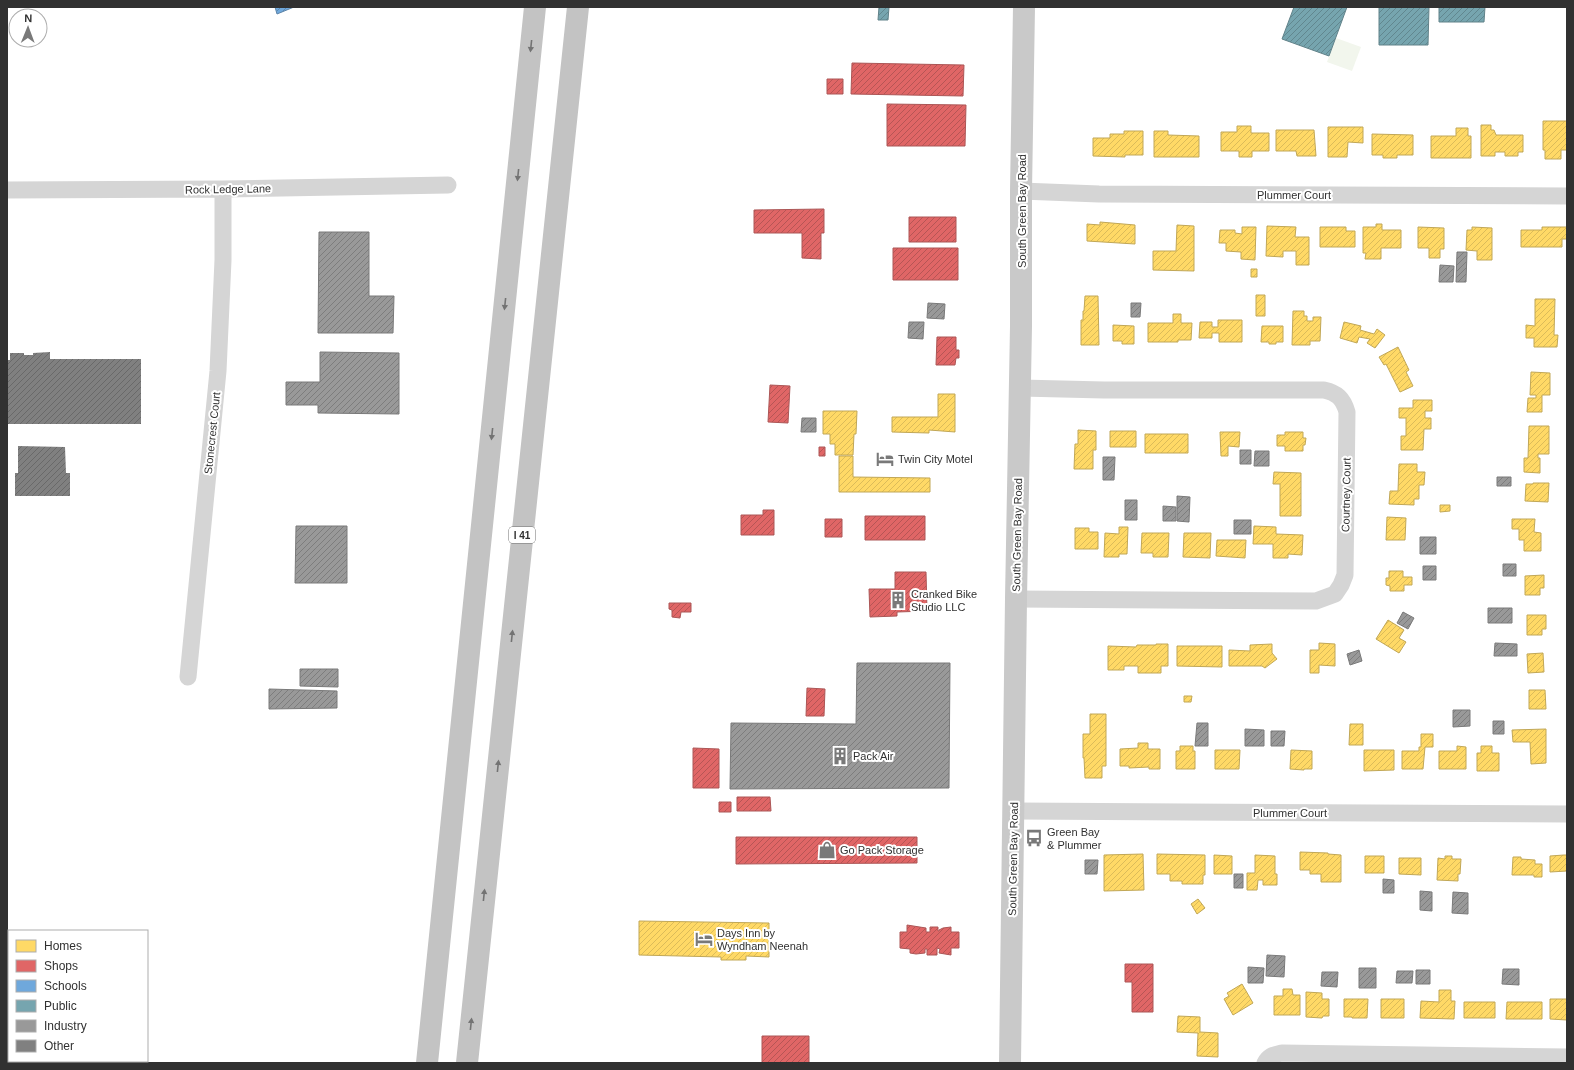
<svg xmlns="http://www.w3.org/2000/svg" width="1574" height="1070" viewBox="0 0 1574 1070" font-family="Arial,sans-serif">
  <defs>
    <pattern id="homes-hatch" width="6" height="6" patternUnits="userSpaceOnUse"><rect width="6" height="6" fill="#ffd966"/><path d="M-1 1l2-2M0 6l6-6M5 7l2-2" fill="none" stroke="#dbbb59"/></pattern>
    <pattern id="shops-hatch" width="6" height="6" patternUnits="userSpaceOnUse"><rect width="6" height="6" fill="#e06666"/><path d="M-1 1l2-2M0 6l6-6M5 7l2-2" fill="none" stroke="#b65555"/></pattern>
    <pattern id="schools-hatch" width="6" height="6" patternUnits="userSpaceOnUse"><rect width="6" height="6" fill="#6fa8dc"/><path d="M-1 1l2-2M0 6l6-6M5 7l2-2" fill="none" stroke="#5c89b3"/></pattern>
    <pattern id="public-hatch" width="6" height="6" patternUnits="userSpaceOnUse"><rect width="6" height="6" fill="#76a5af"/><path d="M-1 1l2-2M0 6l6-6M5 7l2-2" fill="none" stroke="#61878f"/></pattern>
    <pattern id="industry-hatch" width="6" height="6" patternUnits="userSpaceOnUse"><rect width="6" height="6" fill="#999"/><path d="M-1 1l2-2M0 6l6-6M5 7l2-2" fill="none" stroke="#7d7d7d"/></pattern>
    <pattern id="building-hatch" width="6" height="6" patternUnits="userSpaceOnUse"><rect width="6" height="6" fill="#808080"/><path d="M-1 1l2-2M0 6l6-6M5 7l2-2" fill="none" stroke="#696969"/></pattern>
  </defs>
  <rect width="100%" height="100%" fill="#fff"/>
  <path fill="#f2f6ed" d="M1336,38L1361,47L1352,71L1327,62Z"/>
  <path fill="url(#homes-hatch)" stroke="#c1a756" d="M1543,121H1567V150H1561V159H1545V150H1543Z
    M1481,125H1491V130H1494L1496,135H1523V152H1518V156H1505V152H1495V156H1481Z
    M1237,126H1251V133H1269V151H1252V157H1239V151H1221V132H1237Z
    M1328,127H1363V143L1348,142L1347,157H1328Z
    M1456,128H1468V136H1471V158H1431V136H1456Z
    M1276,130H1314L1316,156H1297L1296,151H1276Z
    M1124,131H1143V155H1125V157L1093,156V138H1110V134H1124Z
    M1154,131H1168V135L1199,136V157H1154Z
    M1372,134L1413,135V155H1397V158H1383V155H1372Z
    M1100,222L1135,225V244L1087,241V224L1100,225Z
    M1376,224H1382V230H1401V248H1381V259H1365L1366,253H1363V227H1376Z
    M1177,225L1194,226V271L1153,270V251H1176Z
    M1267,226L1296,227L1295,237H1309V265H1296V251H1283V257L1266,256Z
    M1242,227H1256L1255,260L1241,259V252L1226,251V243H1219L1220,230H1235V233L1242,234Z
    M1320,227H1346V231H1355V247H1320Z
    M1418,227L1444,228V249H1440V258H1429V248H1418Z
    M1472,227L1492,228V260H1477V251L1466,250L1467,230H1472Z
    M1542,227H1567V239H1562V247H1521V230H1542Z
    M1251,269H1257V277H1251Z
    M1256,295H1265V316H1256Z
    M1085,296H1098L1099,345H1081V320H1083V311H1084Z
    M1535,299H1555L1554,335H1558L1557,347H1534V338H1526V325L1535,326Z
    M1293,311H1304V316H1307V321H1313V317H1321L1320,341H1310V345H1292Z
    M1173,314H1181V323H1192L1191,340H1178V342H1148V323H1173Z
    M1218,320H1242V342H1219V333H1212V338H1199L1200,322H1212V327H1218Z
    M1344,322L1361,326L1360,330L1374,334L1377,329L1385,335L1375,348L1367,343L1370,339L1359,337L1357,343L1340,338Z
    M1113,325L1134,326V344H1122V341H1113Z
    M1262,326H1283V342H1276V344H1269V342H1261Z
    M1398,347L1409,370L1406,372L1413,386L1400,392L1386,364L1384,365L1379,357Z
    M1531,372L1550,373V395H1542V412H1527L1528,398H1536V395H1530Z
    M938,394H955V432L929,430V433L892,432V417H938Z
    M1413,400H1432V411H1425V418H1431V429H1424L1423,450H1401V436H1406V418H1399V408H1413Z
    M823,411H857L856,434H854L853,455H835V444H830V434H823Z
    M1529,426H1549V454H1538V458H1540V473L1524,472V458H1528Z
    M1078,430L1096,431V450H1093V469H1074L1075,444H1078Z
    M1110,431H1136V447H1110Z
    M1220,432H1240L1239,447L1228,446V456H1221Z
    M1285,432H1303V438H1306L1305,445H1303V451H1285V446H1277V435H1285Z
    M1145,434H1188V453H1145Z
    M839,456H853V477L930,478V492H839Z
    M1399,464H1417V472H1425L1424,485H1419V499H1414V505L1389,504L1390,491H1398Z
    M1274,472L1301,473V516H1280V484H1273Z
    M1533,483H1549L1548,502L1525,501L1526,484H1533Z
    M1440,505H1450V511L1440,512Z
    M1387,517L1406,518L1405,540H1386Z
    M1512,519H1535L1534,532L1541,533V551H1524V540H1519V529H1512Z
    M1254,526L1276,527V534L1303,535L1302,555L1288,554V558H1273V544H1253Z
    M1119,527H1128L1127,554H1119V557H1104L1105,533L1119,534Z
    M1075,528H1089V532H1098V549H1075Z
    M1142,533H1169L1168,557H1153V553H1141Z
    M1184,533H1211L1210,558L1183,557Z
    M1217,540H1246L1245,558L1216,556Z
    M1389,571H1403V577H1412V585H1404V591H1390V586L1386,585V578H1389Z
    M1544,575V588H1540V595H1525V576Z
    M1527,615H1546V629H1542V635H1527Z
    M1388,620L1404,630L1399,638L1406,642L1399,653L1376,639Z
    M1319,643L1335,644V666L1319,665V673H1310V650H1319Z
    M1156,644H1168V666H1161V673H1138V666H1124V670H1108V646L1136,647L1137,645H1156Z
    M1272,644V653L1277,659L1265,668L1262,666H1229V650L1250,651V645Z
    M1177,646H1222V667L1177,666Z
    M1543,653L1544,672L1528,673L1527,654Z
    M1529,690H1545L1546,709H1529Z
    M1184,696H1192L1191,702H1184Z
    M1090,714H1106V766H1102V778H1085L1084,758H1083V734H1090Z
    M1350,724H1363V745H1349Z
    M1546,729V763L1531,764L1530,742H1513L1512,730Z
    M1421,734H1433V747H1425L1423,769H1402V751H1419V747H1421Z
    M1138,743H1148V749H1160V769H1149V767L1129,768V766H1120V749L1138,748Z
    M1180,746H1193V751H1195V769H1176V751H1180Z
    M1457,746L1466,747V769H1439V751H1457Z
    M1481,746H1492V753H1499V771H1477V753H1481Z
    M1215,750H1240L1239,769H1215Z
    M1291,750L1312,751V769H1304V770L1290,769Z
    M1364,750H1394V770L1364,771Z
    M1300,852L1328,853V854L1341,855V882H1321V874H1310V870H1300Z
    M1143,854L1144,890L1104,891V855Z
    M1157,854L1205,855V875H1203V884H1182V881H1170V874H1157Z
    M1214,855L1232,856V874H1214Z
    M1255,855L1275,856V874H1277V885H1263V880H1258L1257,890H1247V873H1255Z
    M1564,855H1567V871L1550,872V856Z
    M1365,856H1384V873H1365Z
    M1445,856H1452V859H1461L1460,874H1458V881L1437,880L1438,858L1445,859Z
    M1513,857H1521V859L1535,860V864H1542V877H1534V875H1512Z
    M1399,858H1421V875L1399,874Z
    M1198,899L1205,908L1197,914L1191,904Z
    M639,921L769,923V957L746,956V960H721V957L639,955Z
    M1242,984L1253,1003L1233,1015L1224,999L1229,996L1227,993Z
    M1283,989H1292L1293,995H1300V1015H1274V996H1283Z
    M1439,990H1451V1001H1455L1454,1019L1420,1018L1421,1001L1439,1002Z
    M1306,992L1322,993V999H1329V1016H1323L1322,1018L1306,1017Z
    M1344,999H1368L1367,1018H1352V1017H1344Z
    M1381,999H1404V1018H1381Z
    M1550,999H1567V1020L1550,1019Z
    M1464,1002H1495V1018H1464Z
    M1507,1002H1542V1019H1506Z
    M1178,1016L1200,1017V1032L1218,1033V1057L1197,1056L1198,1033L1177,1032Z"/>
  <path fill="url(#shops-hatch)" stroke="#ac5656" d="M852,63L964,65L963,96L851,94Z
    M827,79H843V94H827Z
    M887,104L966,105L965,146H887Z
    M824,209V233H821V259L802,258V233H754V210Z
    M909,217H956V242H909Z
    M893,248H958V280H893Z
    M937,337H956V350H959V358H956L955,365H936Z
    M770,385L790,386L788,423L768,422Z
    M819,447H825V456H819Z
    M763,510H774V535H741V515H763Z
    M865,516H925V540H865Z
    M825,519H842V537H825Z
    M895,572H926L927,611L897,612V616L870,617L869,589H895Z
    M669,603H691V612H681L680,618L672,617V610L669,609Z
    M807,688L825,689L824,716H806Z
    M693,748L719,749V788H693Z
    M737,797H770L771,811H737Z
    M719,802H731V812H719Z
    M736,837H917V863L736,864Z
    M907,925L926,928V932H930V927H938V931H939V930L943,928L951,927V932H959V948H951V955L939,953L940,949L937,948V955H927V949H925V953L916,954L910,953V949L900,948V932H907Z
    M1125,964H1153V1012H1132V982H1125Z
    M762,1036H809V1063H762Z"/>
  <path fill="url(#schools-hatch)" stroke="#5c84a9" d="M275,7H294L277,14Z"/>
  <path fill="url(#public-hatch)" stroke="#618289" d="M872,7H900H889L888,20H878L879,7Z
    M1294,7H1347L1329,56L1282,39Z
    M1379,7H1429L1428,45H1379Z
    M1439,7H1485L1484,22H1439Z"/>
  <path fill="url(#industry-hatch)" stroke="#7a7a7a" d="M319,232H369V296H394L393,333H318Z
    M1457,252H1467L1466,282H1456Z
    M1440,265L1454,266L1453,282H1439Z
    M928,303L945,304L944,319L927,318Z
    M1131,303H1141L1140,317H1131Z
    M909,322H924L923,339L908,338Z
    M320,352L399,353V414L318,413V405H286V382H320Z
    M802,418H816V432H801Z
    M1240,450H1251V464H1240Z
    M1255,451H1269V466H1254Z
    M1103,457H1115L1114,480H1103Z
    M1497,477H1511V486H1497Z
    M1177,496L1190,497L1189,522L1177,521Z
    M1125,500H1137V520H1125Z
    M1163,506L1176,507V521H1163Z
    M1234,520H1251V534H1234Z
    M296,526H347V583H295Z
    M1420,537H1436V554H1420Z
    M1503,564H1516V576H1503Z
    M1423,566H1436V580H1423Z
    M1488,608H1512V623H1488Z
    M1403,612L1414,618L1408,629L1397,623Z
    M1495,643L1517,644V656H1494Z
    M1359,650L1362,661L1350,665L1347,654Z
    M857,663H950L949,788L730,789L731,723L856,724Z
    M300,669H338V687L300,686Z
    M269,689L337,691V708L269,709Z
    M1453,710H1470V726L1453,727Z
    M1493,721H1504V734H1493Z
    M1197,723H1208V746H1195Z
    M1245,729L1264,730V746H1245Z
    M1271,731H1285L1284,746H1271Z
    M1085,860H1098L1097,874H1085Z
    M1234,874H1243V888H1234Z
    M1383,879L1394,880V893H1383Z
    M1420,891L1432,892V911L1420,910Z
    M1453,892L1468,893V914L1452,913Z
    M1267,955L1285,956L1284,977L1266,976Z
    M1248,967L1264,968L1263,983H1248Z
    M1359,968H1376V988H1359Z
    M1503,969H1519V985L1502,984Z
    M1416,970H1430V984H1416Z
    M1397,971H1413L1412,983H1396Z
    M1322,972H1338L1337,987L1321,986Z"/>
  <path fill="url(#building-hatch)" d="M50,352V359H141V424H7V360H10V353H24V355H33V353Z
    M18,446L65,447L66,473H70V496H15V473H18Z"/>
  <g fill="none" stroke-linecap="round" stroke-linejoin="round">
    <path stroke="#d5d5d5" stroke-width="17" d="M7,190L223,189L448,185
      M1021,191L1099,194L1567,196
      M1016,599L1316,601L1335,594L1341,585L1345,575L1347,412C1343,398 1337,393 1324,390H1104L1020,388
      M188,677L218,371L223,260V189
      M1014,811L1567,814
      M1265,1063C1269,1055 1274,1055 1282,1053L1567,1057"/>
    <path stroke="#c9c9c9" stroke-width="22" d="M1010,1063L1016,599L1021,326V191L1024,7"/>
    <path stroke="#c3c3c3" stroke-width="22" d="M427,1063L535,7
      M467,1063L578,7"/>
  </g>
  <defs><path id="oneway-solid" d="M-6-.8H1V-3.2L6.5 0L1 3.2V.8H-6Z"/></defs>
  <g fill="#737373">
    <use href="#oneway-solid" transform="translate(531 46) rotate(96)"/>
    <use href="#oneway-solid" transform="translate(518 175) rotate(96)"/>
    <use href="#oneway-solid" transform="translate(505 304) rotate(96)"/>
    <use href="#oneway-solid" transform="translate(492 434) rotate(96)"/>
    <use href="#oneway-solid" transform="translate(512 636) rotate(-84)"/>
    <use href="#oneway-solid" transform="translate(498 766) rotate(-84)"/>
    <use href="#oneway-solid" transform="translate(484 895) rotate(-84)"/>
    <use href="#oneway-solid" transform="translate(471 1024) rotate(-84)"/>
  </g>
  <defs>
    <g id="hotel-bare" transform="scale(1.38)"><path d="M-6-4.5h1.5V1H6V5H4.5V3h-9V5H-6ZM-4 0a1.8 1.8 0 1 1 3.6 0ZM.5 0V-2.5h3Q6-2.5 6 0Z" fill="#797979" stroke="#fff" stroke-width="2.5" paint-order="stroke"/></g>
    <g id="building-bare" transform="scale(1.38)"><path d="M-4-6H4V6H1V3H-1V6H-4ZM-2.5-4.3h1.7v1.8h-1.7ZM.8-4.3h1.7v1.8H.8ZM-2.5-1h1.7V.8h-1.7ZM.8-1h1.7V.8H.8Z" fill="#797979" stroke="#fff" stroke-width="2.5" paint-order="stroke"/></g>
    <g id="bus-bare" transform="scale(1.38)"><path d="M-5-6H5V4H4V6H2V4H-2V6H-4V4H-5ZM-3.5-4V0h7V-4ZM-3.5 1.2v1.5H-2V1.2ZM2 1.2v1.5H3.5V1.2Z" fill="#797979" stroke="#fff" stroke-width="2.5" paint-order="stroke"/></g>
    <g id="shop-bare" transform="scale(1.38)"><path d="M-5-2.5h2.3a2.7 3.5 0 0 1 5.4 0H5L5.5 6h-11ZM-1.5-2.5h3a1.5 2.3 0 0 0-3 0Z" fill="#797979" stroke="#fff" stroke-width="2.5" paint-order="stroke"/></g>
  </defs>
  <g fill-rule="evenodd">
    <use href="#hotel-bare" x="885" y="459"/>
    <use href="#building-bare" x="898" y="600"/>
    <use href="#building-bare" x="840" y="756"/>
    <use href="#bus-bare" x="1034" y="838"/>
    <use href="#shop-bare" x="827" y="850"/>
    <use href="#hotel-bare" x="704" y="939"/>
  </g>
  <g text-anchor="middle" stroke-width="4" stroke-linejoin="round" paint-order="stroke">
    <rect fill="#fff" stroke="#6f6f6f" stroke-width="1" x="509" y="527" width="26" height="16" rx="3"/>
    <g font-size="10" font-weight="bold" fill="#313131">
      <text x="522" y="539">I 41</text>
    </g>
    <g font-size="11" fill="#313131" stroke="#fff">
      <text transform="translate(228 189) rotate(-1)" y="4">Rock Ledge Lane</text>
      <text x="1294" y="199">Plummer Court</text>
      <text transform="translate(1022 211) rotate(-90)" y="4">South Green Bay Road</text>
      <text transform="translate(212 433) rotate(-84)" y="4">Stonecrest Court</text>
      <text transform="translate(1346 495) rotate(-89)" y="4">Courtney Court</text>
      <text transform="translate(1017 535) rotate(-89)" y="4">South Green Bay Road</text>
      <text x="1290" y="817">Plummer Court</text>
      <text transform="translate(1013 859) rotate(-89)" y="4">South Green Bay Road</text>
    </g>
    <g font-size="11" fill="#313131" stroke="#fff" text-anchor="start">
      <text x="898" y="463">Twin City Motel</text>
      <text x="911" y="598">Cranked Bike<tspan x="911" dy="13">Studio LLC</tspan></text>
      <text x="853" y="760">Pack Air</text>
      <text x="1047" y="836">Green Bay<tspan x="1047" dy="13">&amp; Plummer</tspan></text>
      <text x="840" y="854">Go Pack Storage</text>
      <text x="717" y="937">Days Inn by<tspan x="717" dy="13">Wyndham Neenah</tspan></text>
    </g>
  </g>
  <rect width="1574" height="1070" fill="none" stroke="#313131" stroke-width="16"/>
  <rect x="8" y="930" width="140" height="132" fill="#ffffff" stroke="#adadad"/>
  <rect x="16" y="940" width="20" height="12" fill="#ffd966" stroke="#adadad"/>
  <text x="44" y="950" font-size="12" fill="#313131">Homes</text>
  <rect x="16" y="960" width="20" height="12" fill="#e06666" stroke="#adadad"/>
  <text x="44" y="970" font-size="12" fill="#313131">Shops</text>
  <rect x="16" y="980" width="20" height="12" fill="#6fa8dc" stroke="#adadad"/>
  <text x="44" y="990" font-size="12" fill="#313131">Schools</text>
  <rect x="16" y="1000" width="20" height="12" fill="#76a5af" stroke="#adadad"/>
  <text x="44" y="1010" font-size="12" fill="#313131">Public</text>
  <rect x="16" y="1020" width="20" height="12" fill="#999999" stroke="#adadad"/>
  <text x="44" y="1030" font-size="12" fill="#313131">Industry</text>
  <rect x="16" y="1040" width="20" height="12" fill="#808080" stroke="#adadad"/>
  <text x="44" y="1050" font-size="12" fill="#313131">Other</text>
  <g transform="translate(28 28) rotate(1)"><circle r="19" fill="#ffffff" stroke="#adadad"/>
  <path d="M0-3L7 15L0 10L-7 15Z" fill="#797979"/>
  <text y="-6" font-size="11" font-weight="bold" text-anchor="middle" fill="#313131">N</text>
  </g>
</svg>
